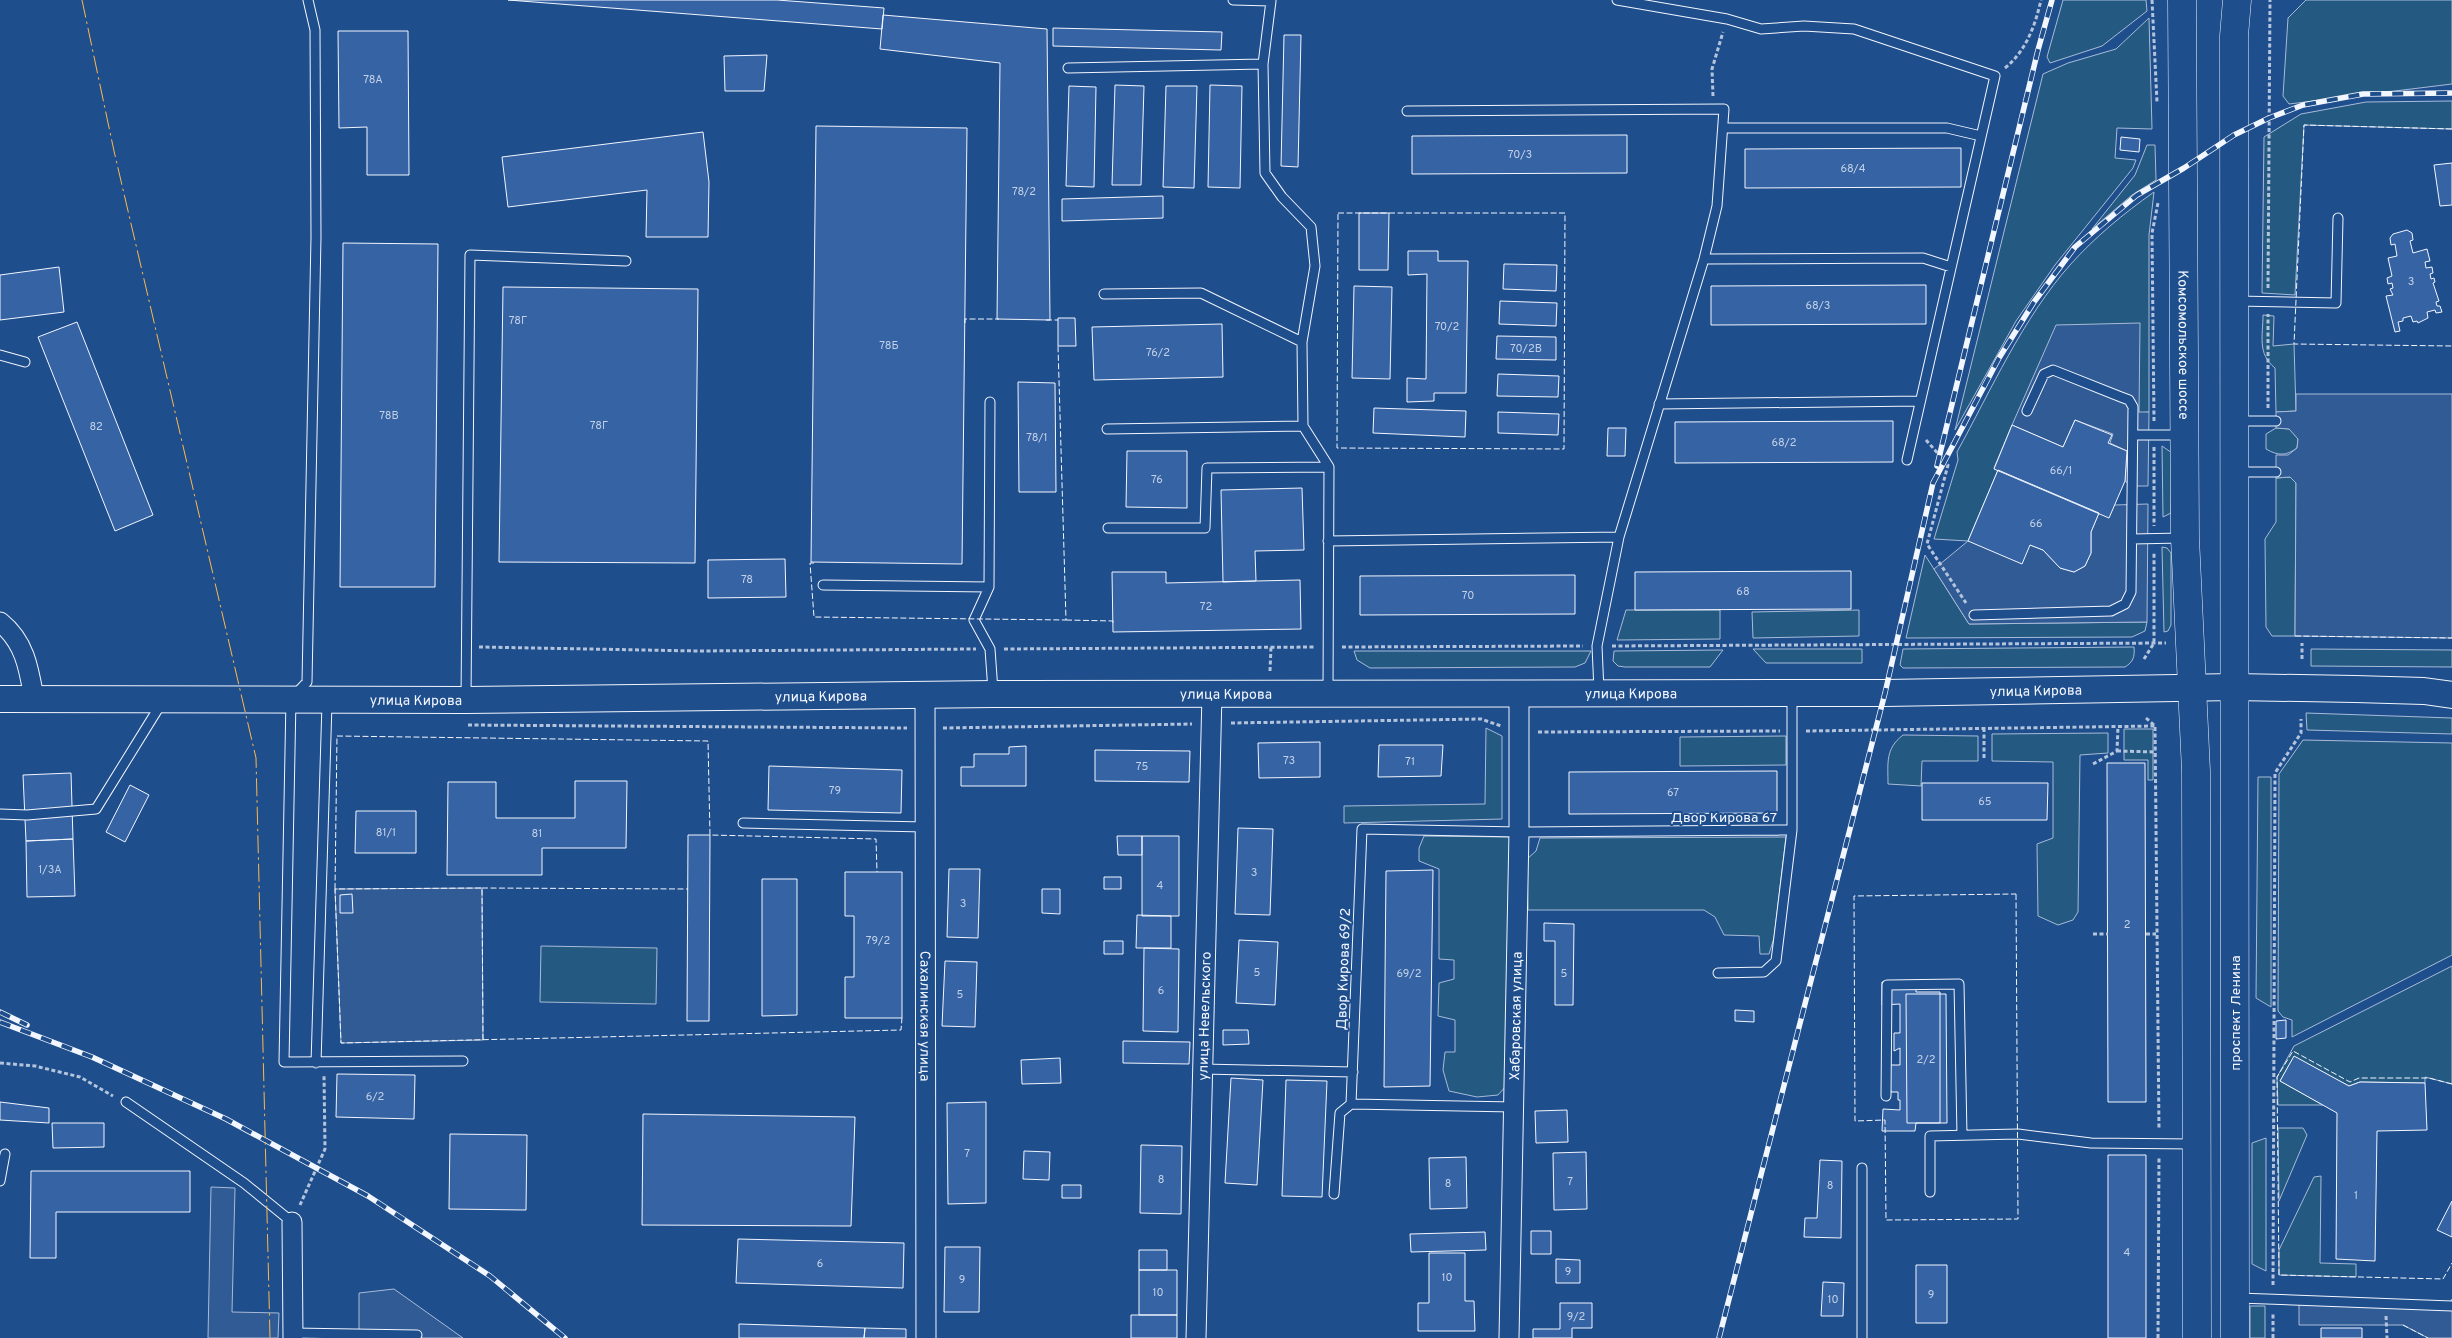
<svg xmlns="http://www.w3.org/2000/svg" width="2452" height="1338" viewBox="0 0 2452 1338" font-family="Overpass,sans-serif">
  <rect width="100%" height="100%" fill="#1f4e8c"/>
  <path fill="#245a82" stroke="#a8bbd7" d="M2063,0H2146L2147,11L2102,46L2050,63L2047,57Z
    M2306,0H2452V84L2289,104L2283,96L2288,18Z
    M2149,18L2152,129L2117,128L2115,158L2136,160L2133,168L2055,265L2016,321L1955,430L2043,74L2068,63L2116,49Z
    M2452,101V129L2304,125L2295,295L2262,293L2264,137L2301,114L2366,102Z
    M2147,145H2155L2156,180L2132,195L2092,229L2135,175Z
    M2154,192L2149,235V412L2012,425L1994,468L1998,470L1968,541L1934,539L1958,460L1957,452C1991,390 2023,318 2070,265C2095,237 2123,214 2154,192Z
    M2263,315L2274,316L2273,346L2294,344L2296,411L2276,412L2275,368C2257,354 2263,335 2263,315Z
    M2276,428L2290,429L2298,439L2297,448C2286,456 2278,456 2266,449V434Z
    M2162,446L2172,453L2171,513L2163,517Z
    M2290,477L2296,483L2295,636H2272L2266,627L2265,539L2276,522V478Z
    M2162,547L2167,548L2171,553V625L2168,631L2164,632Z
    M1925,555L1969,624L2147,622L2145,631L2132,637L1906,638Z
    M1626,610H1720V639L1617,640Z
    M1859,610V636L1753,638L1752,612Z
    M2134,647C2135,657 2133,662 2125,667L1903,668L1900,665L1903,649Z
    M1753,649H1862V663H1766Z
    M2311,649L2452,650V667L2311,666Z
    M1723,650L1710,667H1625L1618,666L1613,661L1614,651Z
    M1354,651H1591L1585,663L1575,667L1370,668L1357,660Z
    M2306,713L2452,718V734L2307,730Z
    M1486,728L1502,736V819L1344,823V806L1485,804Z
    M2124,729H2153V780H2148V760H2124Z
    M2108,733V753L2080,755L2078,912L2073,920L2058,925L2038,916L2037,844L2053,838V762L1992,761V734Z
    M1903,735L1978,736V761H1922L1921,786L1888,784C1888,763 1885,749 1903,735Z
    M1786,736V765L1680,766V737Z
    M2303,740L2452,743V955L2292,1037V1020L2283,1017L2278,1011L2279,774Z
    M2258,777H2271V1007L2256,998Z
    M1424,836L1512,837L1507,1085L1498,1095L1477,1097L1449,1091L1443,1070L1445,1052H1455V1020L1438,1016L1439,983L1454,979V960L1439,959V869L1419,861V848Z
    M1786,837L1774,938L1769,954H1760L1759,936L1724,935L1715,917L1704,910H1528L1527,859L1536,851L1540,838Z
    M541,946L657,948L656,1004L540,1002Z
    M2452,966V1084L2425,1077V1083L2360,1082L2349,1086L2294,1057L2280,1081L2323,1105H2278L2277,1077L2294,1046Z
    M2278,1128H2303L2307,1135L2279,1201Z
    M2266,1138V1271L2252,1264V1143Z
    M2321,1176L2320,1263L2356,1264V1277L2279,1275V1250L2314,1177Z
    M2250,1306H2265V1338H2250Z"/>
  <path fill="#305b95" stroke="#a8bbd7" d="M2140,323L2139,412H2149L2148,486H2132L2125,481L2127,451L2110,443L2113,434L2075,420L2063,447L2012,425L2056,325Z
    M2296,394H2452V638L2295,636L2296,483L2290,477L2276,478V455H2288L2297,448L2298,439L2289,429L2276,428V412L2296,411Z
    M2148,504L2147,622L1969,624L1934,569L1968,541L2030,545L2043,550L2060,568L2074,572L2085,566L2091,553V532L2099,513L2115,505Z
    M482,888L483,1040L341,1043L335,889Z
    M211,1187L235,1188L232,1312L279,1313L278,1338H208Z
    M394,1289L463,1338H359V1293Z
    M2299,1299L2449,1304L2452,1299V1338H2428L2403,1325H2299Z"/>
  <path fill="#3563a3" stroke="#f2f6ff" d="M508,0H777L884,8L882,29Z
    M883,15L1047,29L1050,320L997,319L1000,63L880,49Z
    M1053,28L1222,32L1221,50L1053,46Z
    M338,31H408L409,175H367V127L339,128Z
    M1284,35H1301L1298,167L1281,166Z
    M767,55L764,91H725L724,56Z
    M1115,85L1144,86L1141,185H1112Z
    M1210,85L1242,86L1240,188L1208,187Z
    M1069,86L1096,87L1094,187L1066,186Z
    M1166,86H1197L1194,188L1163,187Z
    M816,126L967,128L962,564L811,562Z
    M703,132L709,182L708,237H646L647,190L508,207L502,157Z
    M1627,135V173L1412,174V136Z
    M2121,137L2140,139L2139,152L2120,150Z
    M1961,148V187L1745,188V149Z
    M2452,163V205L2440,206L2434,165Z
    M1163,196V218L1062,221V199Z
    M1359,213H1389L1388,270H1359Z
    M2407,230L2412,233L2413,240L2410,241L2413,253L2427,249L2430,261L2425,262L2426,268L2432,267L2433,273L2430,274L2431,279L2434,278L2435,282L2433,283L2439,301L2436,302L2437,306H2440L2442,312L2436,313L2435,310L2427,312L2428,318L2418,323L2417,321L2413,322L2411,316L2403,318V321L2398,322L2400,331L2395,332L2386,296L2393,295L2390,289L2393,288L2392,283L2388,284L2387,278L2392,276L2388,258L2397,256L2395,244L2391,245L2390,238L2393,234Z
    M343,243L438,244L435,587H340Z
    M1408,251H1438V261H1468L1466,393H1434V401L1407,402V378L1426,379L1427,274L1408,275Z
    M1504,264L1557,265L1556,291L1503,289Z
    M59,267L64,312L0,320V275Z
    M1926,285V324L1711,325V286Z
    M1354,286L1392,287L1390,379L1352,378Z
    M503,287L698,289L695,563L499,562Z
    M1500,301L1557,303L1556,326L1499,324Z
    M1058,318H1075L1076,346H1058Z
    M77,322L153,515L115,531L38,337Z
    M1222,324L1223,377L1094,380L1092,327Z
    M1497,336L1556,337V360L1496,359Z
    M1498,374L1559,376L1558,397L1497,396Z
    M1018,382L1055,383L1056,492H1019Z
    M1374,408L1466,411L1465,437L1373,433Z
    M1498,412L1559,414L1558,435L1498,433Z
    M2075,420L2112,435L2108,443L2127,451L2125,481L2109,518L1994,469L2012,425L2063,447Z
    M1893,421V462L1675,463V422Z
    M1608,428H1626L1625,456H1607Z
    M1127,451H1187V508L1126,507Z
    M1998,470L2099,513L2091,532V553L2085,566L2074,572L2060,568L2043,550L2030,545L2022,564L1968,541Z
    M1302,488L1304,550L1255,551L1256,581L1223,582L1221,490Z
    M785,559L786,597L708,598V560Z
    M1851,571V609L1635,610V572Z
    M1112,572H1166V583L1300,580L1301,629L1113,632Z
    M1575,575V614L1360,615V576Z
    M1320,742V777L1259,778L1258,743Z
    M1379,745H1443L1441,776L1378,777Z
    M1026,746V786H961V767H974V754H1009V747Z
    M1095,750L1190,751L1189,782L1095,781Z
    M2107,763H2145L2146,1102H2108Z
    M769,766L902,770L901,813L768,810Z
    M1777,771V813L1569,814V772Z
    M71,773L73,839L26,841L23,775Z
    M575,781H627L626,848H542V875H447L448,782H496V818H575Z
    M1922,783H2048L2047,820H1922Z
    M130,785L149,795L125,842L106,832Z
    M356,811H416V853H355Z
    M1238,828L1273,829L1270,915L1235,914Z
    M688,835H710L709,1021H687Z
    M1117,836H1142V855H1118Z
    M1142,836H1179V916H1142Z
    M73,839L75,896L27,897L26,841Z
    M949,869H980L978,938L947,937Z
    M1433,870L1430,1086L1384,1087L1386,871Z
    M845,872H902V1018H845V977H854V916H845Z
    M1104,877H1121V889H1104Z
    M762,879H797V1015L762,1016Z
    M1042,889H1060V914L1042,913Z
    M352,894L353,913H340V895Z
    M1137,915L1171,916V948H1136Z
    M1544,923L1574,924L1573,1005H1555V941H1544Z
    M1239,940L1278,942L1275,1005L1236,1003Z
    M1104,941H1123V954H1104Z
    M1144,948L1179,949L1178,1032L1143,1031Z
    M945,961L977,962L975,1027L942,1026Z
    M1882,982L1916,984V992H1940V1123H1916L1915,1131H1882L1883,1109L1900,1110V1100H1898V1092H1891L1890,1086V1065H1900V1048L1894,1051V1033H1900V1004L1882,1005Z
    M1906,994H1946L1947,1123H1907Z
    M1735,1010L1754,1011V1022L1735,1021Z
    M2286,1020V1038L2276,1039V1021Z
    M1223,1030H1248L1249,1044L1223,1045Z
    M1123,1041L1190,1042L1189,1064L1123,1063Z
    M2294,1056L2349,1086L2360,1082L2425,1083L2427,1130L2377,1131L2375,1261L2336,1259L2337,1113L2280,1081Z
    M1060,1058L1061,1083L1022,1084L1021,1060Z
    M337,1074L415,1075L414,1119L336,1117Z
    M1231,1078L1263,1080L1257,1185L1225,1183Z
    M1286,1080L1327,1081L1322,1197L1282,1196Z
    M0,1102L49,1108V1123L0,1120Z
    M986,1102V1203L948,1204L947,1103Z
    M1567,1110L1568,1142L1536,1143L1535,1111Z
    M643,1114L855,1117L851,1226L642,1225Z
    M52,1123H104V1147L53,1148Z
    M450,1134L527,1135L526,1210L449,1209Z
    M1141,1145L1182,1146L1181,1214L1140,1213Z
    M1024,1151L1050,1152L1049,1180L1023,1179Z
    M1586,1152L1587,1209L1554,1210L1553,1153Z
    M2108,1155H2146V1338H2108Z
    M1466,1157L1467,1208L1430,1209L1429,1158Z
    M1820,1160L1842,1161L1841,1238L1804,1237L1805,1218H1817Z
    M31,1171H190V1212H56V1258H30Z
    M1062,1185H1081V1198H1062Z
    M2452,1201V1237L2437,1230Z
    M1531,1231H1551V1254H1531Z
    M1485,1232L1486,1250L1411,1252L1410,1234Z
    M738,1239L904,1243L903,1288L736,1283Z
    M945,1247H980L979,1312H944Z
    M1139,1250H1167V1270H1139Z
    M1429,1253H1465V1301H1474L1475,1331H1418V1303H1429Z
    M1556,1259L1580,1260V1283H1556Z
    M1916,1265H1947V1323H1916Z
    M1139,1270H1177V1315H1139Z
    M1823,1282L1844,1283L1843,1316H1821Z
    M1560,1303H1592V1328H1572V1338H1533V1329H1560Z
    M1131,1315H1177V1338H1131Z
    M739,1324L865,1328L864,1338H739Z
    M865,1328L906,1329V1338H864Z
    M2321,1328H2362V1338H2321Z"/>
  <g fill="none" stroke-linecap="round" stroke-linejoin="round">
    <g stroke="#f2f6ff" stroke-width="11">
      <path id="service" d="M308,0L315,30L316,237L307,682L291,699L284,1062L463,1061
        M1233,0L1271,1L1263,64
        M1617,0L1727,19L1761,29L1804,26L1854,29L1995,76L1907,460
        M1068,68L1263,64L1265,173L1282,197L1311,227L1315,266L1302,342
        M1407,111L1724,109L1717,206L1704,259L1619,537L1597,646L1599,691
        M1723,128H1947L1981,136
        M1704,259L1923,258L1951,267
        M1104,294L1201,293L1302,342L1303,426
        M2237,301L2336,303L2338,218
        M0,355L25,362
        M990,402L989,587L974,620L990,649L993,691
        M1659,404L1920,401
        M2236,421H2276
        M1107,429L1303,426L1329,467L1328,691
        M2133,435H2181
        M2237,472H2276
        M1108,528H1205L1207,468L1329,467
        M2132,539L2182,538
        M1328,541L1619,537
        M823,585L989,587
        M1974,615L2111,611L2125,604L2131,592L2133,407L2129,400L2121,397L2053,370L2044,374L2027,411
        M466,699L470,255L626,261
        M0,814L27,815L96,809L161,704
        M743,823L925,827
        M1718,973L1764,972L1776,961L1792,830
        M316,1063L327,703
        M1202,1069L1353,1072
        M1886,1096L1887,985L1959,984L1962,1135
        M126,1102L244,1183L292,1222
        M1514,1107L1351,1104L1362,829L1519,832L1792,830V695
        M0,1181L5,1154
        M1930,1192V1136L2018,1134L2091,1143L2193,1144
        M1334,1194L1340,1113L1351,1104
        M2238,1298L2452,1306
        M293,1333L417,1335
        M1862,1338V1168"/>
    </g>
    <g stroke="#f2f6ff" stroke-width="21">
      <g id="minor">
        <path d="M0,622C25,642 29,669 34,698"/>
        <path id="s1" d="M925,695L926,1338"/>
        <path d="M292,1222L293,1338"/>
        <path id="s2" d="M1196,1338L1212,694"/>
        <path id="s3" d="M1509,1338L1519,832V694"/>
      </g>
    </g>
    <g stroke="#f2f6ff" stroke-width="28">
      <g id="secondary">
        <path id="s4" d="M0,699L466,700L993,694L1885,693L2234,687L2355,689L2424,691L2452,695"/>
      </g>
    </g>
    <g stroke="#f2f6ff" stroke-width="29">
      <g id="primary">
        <path id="s5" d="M2182,0L2185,538L2196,771L2197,1338"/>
        <path d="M2235,1338L2234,36L2237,0"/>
      </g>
    </g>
    <path stroke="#b3c4dc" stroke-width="3" stroke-dasharray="4 2.5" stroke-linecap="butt" d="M2152,0L2157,102
      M2005,68C2026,51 2035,26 2041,0
      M1713,96L1712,69L1723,32
      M2268,288L2270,0
      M2268,408V314
      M2154,421L2152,233L2158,203
      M1926,440L1948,465L1927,544L1966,603
      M2154,447V526
      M1612,646L2166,643
      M479,647L698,651L976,649
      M1342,647L1583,646
      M1004,649L1316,647
      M2144,659L2154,643V552
      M2302,659V643
      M1270,671L1271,647
      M2146,718L2155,726L2159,1130
      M1231,723L1481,719L1501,726
      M468,725L907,728
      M943,728L1192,724
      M1984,728V759
      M1806,731L2155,726
      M1538,732L1780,731
      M2117,751L2155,752
      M2093,764L2117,751L2118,727
      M2093,934H2108
      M2146,934H2156
      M0,1063L35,1066L80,1077L113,1096
      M300,1205L325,1149L324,1074
      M2273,1285L2275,773L2301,733V719
      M2386,1316L2387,1338
      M2158,1338L2159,1156
      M2273,1338V1314"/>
    <use href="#service" stroke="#1f4e8c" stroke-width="9"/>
    <use href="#minor" stroke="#1f4e8c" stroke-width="19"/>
    <use href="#secondary" stroke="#1f4e8c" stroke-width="26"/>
    <use href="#primary" stroke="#1f4e8c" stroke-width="28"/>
    <g stroke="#f2f6ff" stroke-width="5.5">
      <path id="rail" d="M1937,466L2038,50L2052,0
        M0,1012L27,1025
        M0,1022L92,1057L226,1119L368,1196L490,1276L565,1338
        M1719,1338L1885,693L1933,483L1999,358L2034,302L2075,247L2137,195L2184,168L2234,135L2269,118L2303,105L2363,94L2452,93"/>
    </g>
    <use href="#rail" stroke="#1f4e8c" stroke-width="4" stroke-dasharray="11" stroke-linecap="butt"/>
    <path stroke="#f2f6ff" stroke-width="1" stroke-dasharray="6 2.5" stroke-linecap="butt" d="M2452,129L2304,125L2294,344L2452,346
      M1338,213H1565L1564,449L1337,448Z
      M1046,320H1058
      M965,323V319H999
      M814,563H810L814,617L1066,620L1058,346
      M1066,620L1113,621V623
      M2295,636L2452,638
      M482,888L688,889
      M335,889L337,736L708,741L710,835L876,839L877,872
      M2016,894L2018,1219L1886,1220L1885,1120L1855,1121L1854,896Z
      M483,1040L482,888L335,889L341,1043L901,1030L902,1018
      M2452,1084L2429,1078H2359L2350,1082L2293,1051L2277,1077L2279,1275L2443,1279L2452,1263
      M2403,1325L2428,1338"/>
    <path stroke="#ffb74d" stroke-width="1" stroke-dasharray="18 4 2.5 4" stroke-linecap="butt" d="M82,0L114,151L256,758L270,1338"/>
  </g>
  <g text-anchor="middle" stroke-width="4" stroke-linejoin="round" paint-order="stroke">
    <g font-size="11" fill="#c3d1e8">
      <text x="373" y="83">78А</text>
      <text x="1520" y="158">70/3</text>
      <text x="1853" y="172">68/4</text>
      <text x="1024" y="195">78/2</text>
      <text x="2411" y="285">3</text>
      <text x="1818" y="309">68/3</text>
      <text x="518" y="324">78Г</text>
      <text x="1447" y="330">70/2</text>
      <text x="889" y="349">78Б</text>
      <text x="1526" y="352">70/2В</text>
      <text x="1158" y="356">76/2</text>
      <text x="389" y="419">78В</text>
      <text x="599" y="429">78Г</text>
      <text x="96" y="430">82</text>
      <text x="1037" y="441">78/1</text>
      <text x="1784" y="446">68/2</text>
      <text x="2061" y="474">66/1</text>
      <text x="1157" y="483">76</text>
      <text x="2036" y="527">66</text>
      <text x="747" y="583">78</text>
      <text x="1743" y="595">68</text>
      <text x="1468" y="599">70</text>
      <text x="1206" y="610">72</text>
      <text x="1289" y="764">73</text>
      <text x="1410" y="765">71</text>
      <text x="1142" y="770">75</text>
      <text x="835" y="794">79</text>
      <text x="1673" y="796">67</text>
      <text x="1985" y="805">65</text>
      <text x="386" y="836">81/1</text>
      <text x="537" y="837">81</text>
      <text x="50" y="873">1/3А</text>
      <text x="1254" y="876">3</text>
      <text x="1160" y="889">4</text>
      <text x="963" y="907">3</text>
      <text x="2127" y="928">2</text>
      <text x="878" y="944">79/2</text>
      <text x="1257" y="976">5</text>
      <text x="1409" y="977">69/2</text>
      <text x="1564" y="977">5</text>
      <text x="1161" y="994">6</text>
      <text x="960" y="998">5</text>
      <text x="1926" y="1063">2/2</text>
      <text x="375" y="1100">6/2</text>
      <text x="967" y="1157">7</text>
      <text x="1161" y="1183">8</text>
      <text x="1570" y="1185">7</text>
      <text x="1448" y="1187">8</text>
      <text x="1830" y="1189">8</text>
      <text x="2356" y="1199">1</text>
      <text x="2127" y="1256">4</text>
      <text x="820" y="1267">6</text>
      <text x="1568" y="1275">9</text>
      <text x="1447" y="1281">10</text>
      <text x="962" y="1283">9</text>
      <text x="1158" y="1296">10</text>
      <text x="1931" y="1298">9</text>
      <text x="1833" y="1303">10</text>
      <text x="1576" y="1320">9/2</text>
    </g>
    <g font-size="14" fill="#f2f6ff" stroke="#1f4e8c">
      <text dy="5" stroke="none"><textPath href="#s5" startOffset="345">Комсомольское шоссе</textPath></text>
      <text dy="5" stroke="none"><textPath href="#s4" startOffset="2036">улица Кирова</textPath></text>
      <text dy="5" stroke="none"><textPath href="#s4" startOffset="1631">улица Кирова</textPath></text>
      <text dy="5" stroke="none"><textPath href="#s4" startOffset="1226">улица Кирова</textPath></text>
      <text dy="5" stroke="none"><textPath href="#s4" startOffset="821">улица Кирова</textPath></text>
      <text dy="5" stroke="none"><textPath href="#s4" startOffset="416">улица Кирова</textPath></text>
      <text x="1724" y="822">Двор Кирова 67</text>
      <text transform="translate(1343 969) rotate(-88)" y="5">Двор Кирова 69/2</text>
      <text transform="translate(2235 1013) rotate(-90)" y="5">проспект Ленина</text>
      <text dy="5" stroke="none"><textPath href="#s1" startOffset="321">Сахалинская улица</textPath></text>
      <text dy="5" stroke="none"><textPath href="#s2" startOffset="322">улица Невельского</textPath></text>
      <text dy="5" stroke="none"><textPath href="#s3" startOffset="322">Хабаровская улица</textPath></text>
    </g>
  </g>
</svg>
